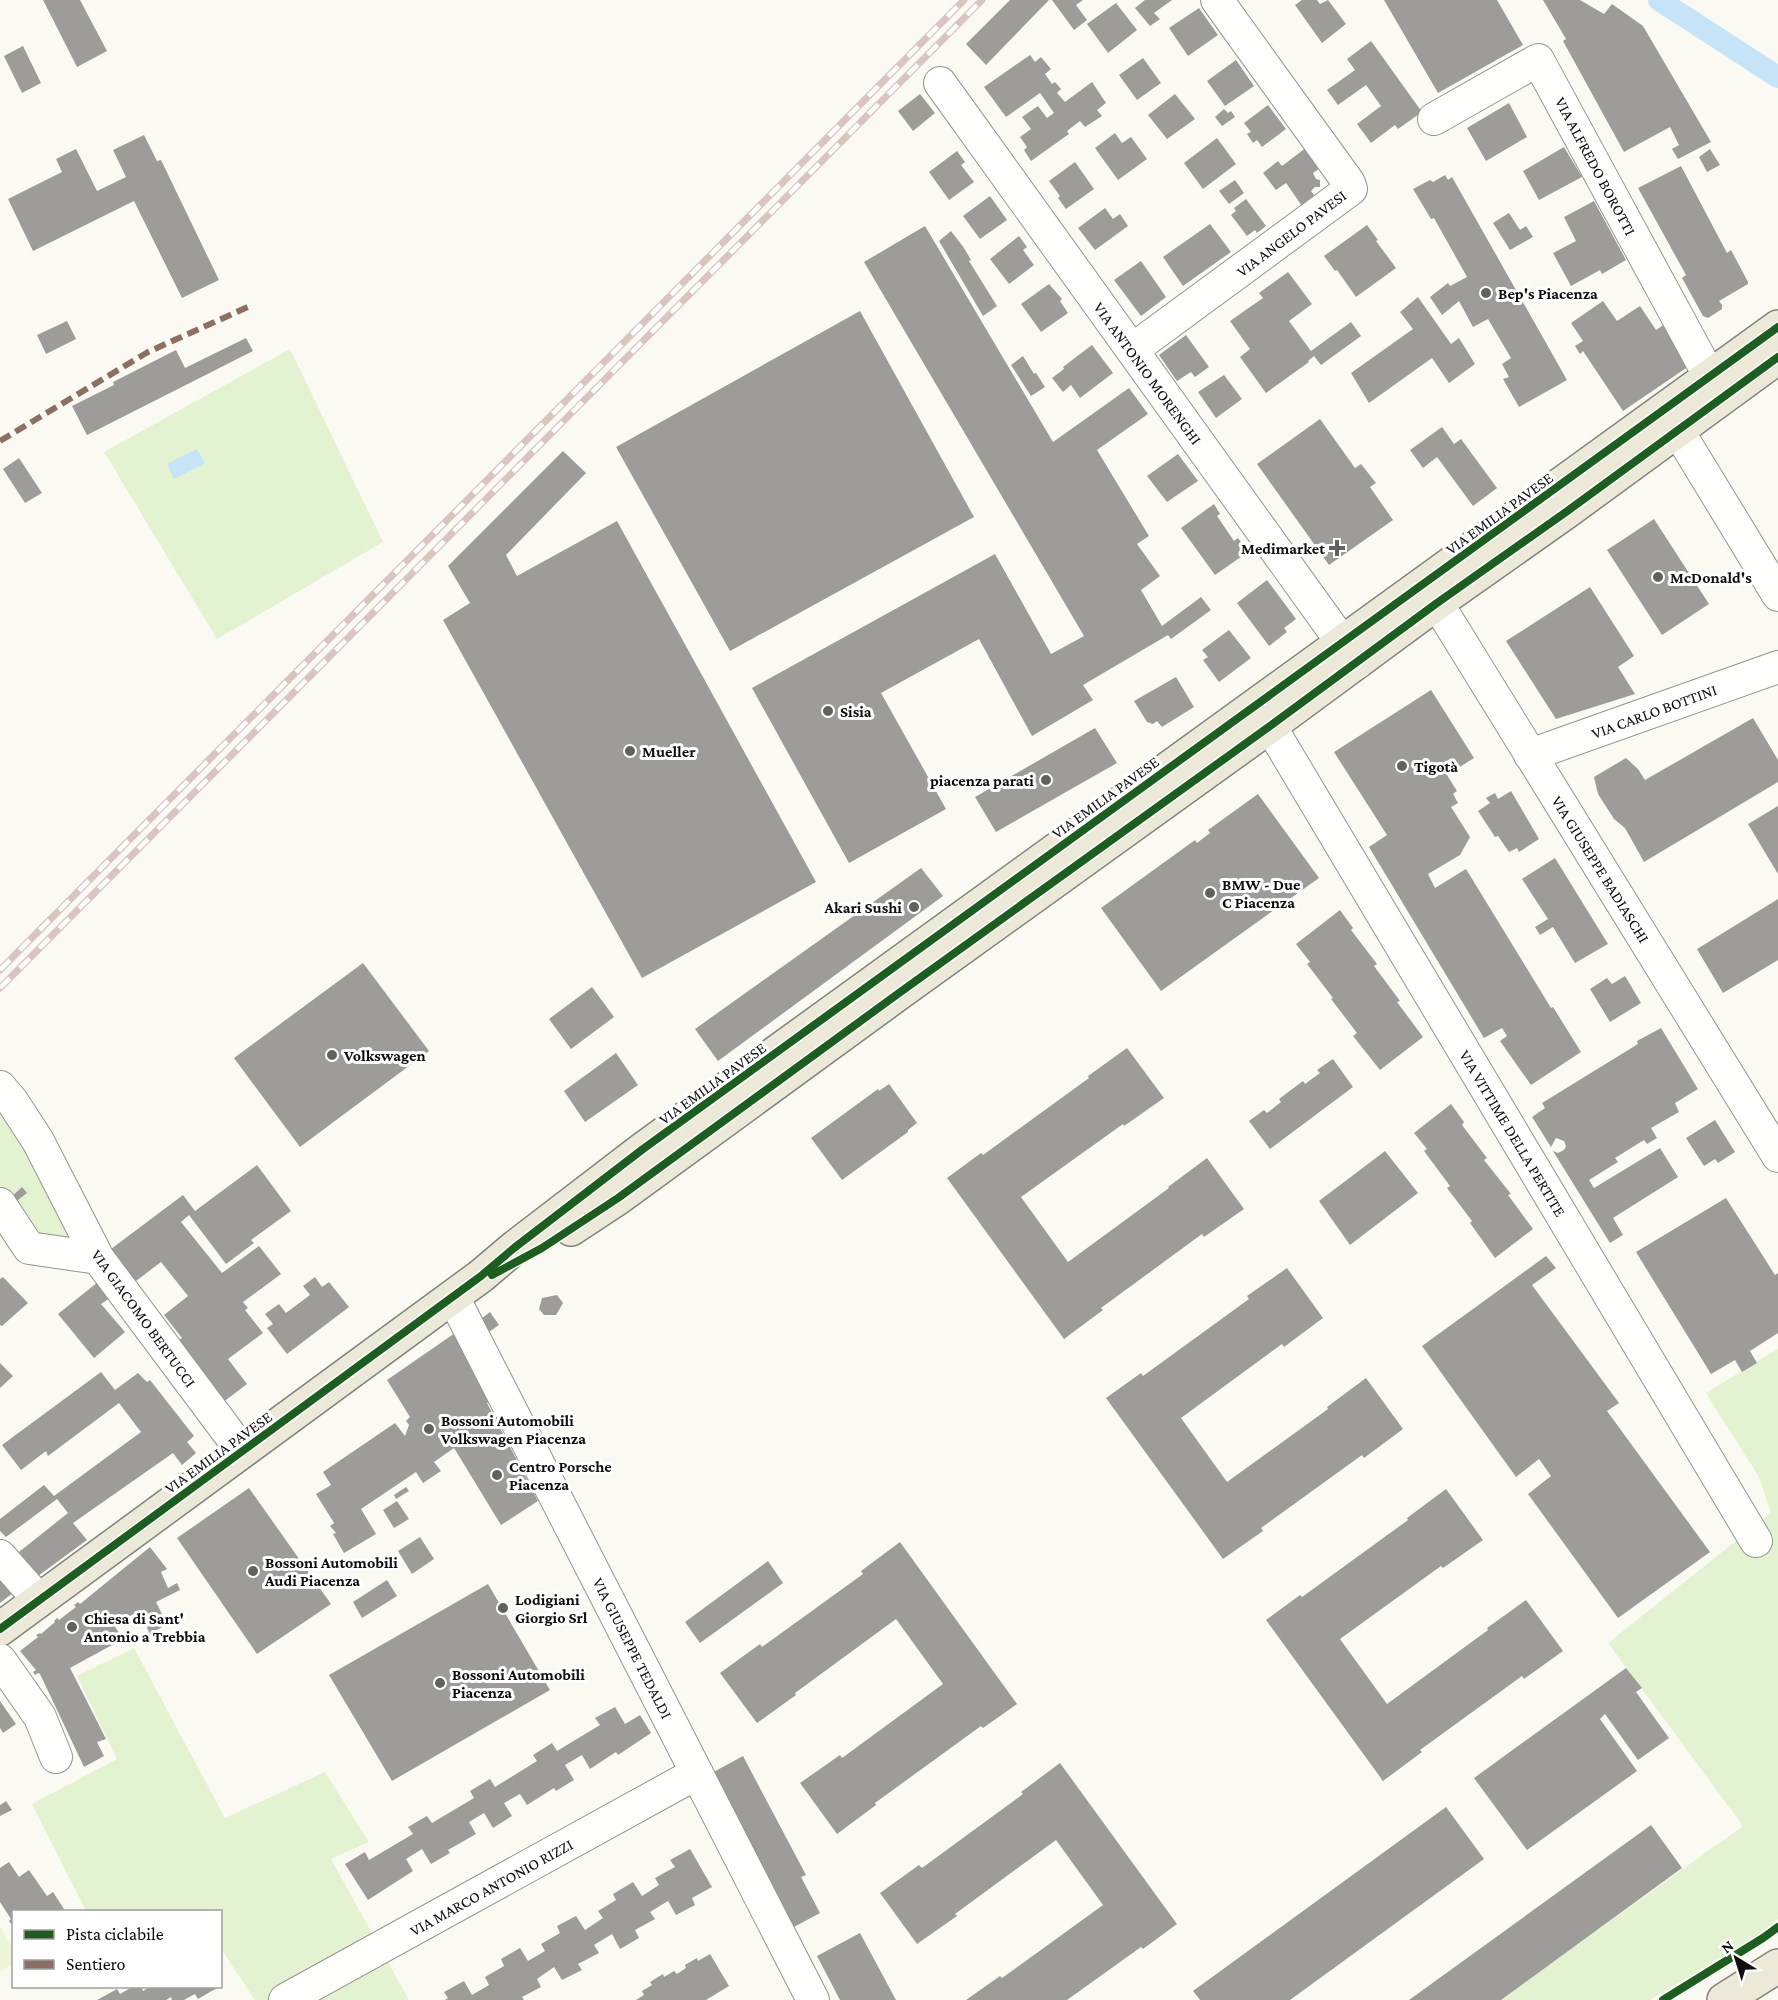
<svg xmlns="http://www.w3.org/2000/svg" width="1778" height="2000" viewBox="0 0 1778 2000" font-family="'Crimson Pro',serif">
  <rect width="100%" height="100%" fill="#fbfaf2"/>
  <path fill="#e3f2d0" d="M290,349L383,542L217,639L104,452Z
    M0,1105L97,1260L33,1247L0,1195Z
    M1778,1349V1919L1759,1934L1650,2000H1500L1743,1826L1608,1643L1771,1513L1759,1477L1706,1393Z
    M134,1648L225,1818L325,1772L369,1842L331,1859L409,2000H255L221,1949L220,1912L86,1911L32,1804L117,1759L77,1676Z"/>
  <path fill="#edf6db" d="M0,1926L13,1949V1964L0,1972Z"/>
  <path fill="#c6e4f8" d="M197,449L205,463L174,479L167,464Z"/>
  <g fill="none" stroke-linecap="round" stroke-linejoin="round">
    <path stroke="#c6e4f8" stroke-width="22" d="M1659,0L1778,77"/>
  </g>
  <path fill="#9e9c98" d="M43,0H80L107,51L77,67Z
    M1010,0H1049L986,65L966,44Z
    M1052,0H1083L1076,5L1087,20L1074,30Z
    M1145,0H1172L1154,13L1160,19L1150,26L1135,8Z
    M1302,0H1317L1320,4L1328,0L1346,24L1322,43L1295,5Z
    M1384,0H1497L1523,45L1438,93Z
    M1543,0H1580L1604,14L1612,4L1643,26L1711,142L1678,159L1672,149L1679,145L1670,127L1624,152L1563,41L1566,39Z
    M1116,3L1137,30L1108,53L1087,24Z
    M1199,8L1218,35L1188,56L1169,28Z
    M1371,41L1422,112L1398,129L1395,125L1371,143L1357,124L1381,106L1366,85L1338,105L1327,90L1355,70L1347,59Z
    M23,46L41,83L22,93L4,56Z
    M1030,55L1035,62L1041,57L1051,69L1045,74L1052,84L1055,82L1061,89L1057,93L1065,102L1092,82L1106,103L1097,110L1102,116L1085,127L1080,121L1067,131L1069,134L1031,161L1024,150L1027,147L1020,137L1031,129L1022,117L1038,106L1047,118L1054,113L1040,93L1006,117L984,87Z
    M1143,58L1161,83L1137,100L1119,75Z
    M1236,60L1254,86L1225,106L1207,81Z
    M920,94L935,113L913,131L898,111Z
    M1175,94L1195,119L1167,139L1148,115Z
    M1509,103L1527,137L1486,161L1467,128Z
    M1268,105L1286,129L1262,147L1257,140L1253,143L1247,134L1251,132L1244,123Z
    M1224,109L1228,113L1231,111L1235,117L1222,126L1215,117Z
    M1115,133L1122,143L1131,137L1147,159L1118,180L1095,148Z
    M144,135L157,161L161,160L219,280L182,298L134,201L33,251L8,199L62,172L56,159L76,149L97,191L126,177L113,150Z
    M1217,138L1236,164L1203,189L1184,163Z
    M1307,147L1322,167L1313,173L1316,179L1320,180V187H1315L1311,191L1315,196L1302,206L1286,183L1276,190L1263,173L1278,161L1282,166Z
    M1564,147L1582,177L1539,200L1523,171Z
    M1710,149L1720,165L1707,172L1699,157Z
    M957,151L965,162L961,165L974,182L949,200L929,172Z
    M1075,162L1094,189L1066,209L1058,198L1060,196L1049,181Z
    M1681,166L1727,253L1731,250L1748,282V284L1719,301L1722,305V309L1708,318L1703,316L1682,278L1686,275L1638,188Z
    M1445,175L1448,180L1452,177L1567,380L1519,407L1503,379L1509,377L1502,364L1511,358L1488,319L1473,327L1459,301L1442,315L1430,297L1448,283L1450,286L1467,277L1434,218L1431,219L1413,189L1430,180L1433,182Z
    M1235,180L1244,193L1229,204L1219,191Z
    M990,196L1007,220L980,239L963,216Z
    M1246,199L1266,226L1257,233L1255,230L1247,236L1231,215L1236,211L1234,208Z
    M1594,201L1626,260L1602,274L1600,270L1571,286L1553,253L1576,241L1564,217Z
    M1105,208L1113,219L1120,214L1128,226L1095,250L1078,228Z
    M1509,213L1520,230L1526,226L1533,237L1510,250L1493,223Z
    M1210,224L1231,252L1183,286L1163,257Z
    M1367,225L1378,240L1376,241L1396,268L1356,297L1337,270L1335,271L1324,256Z
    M925,226L1053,442L1129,388L1148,414L1097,450L1149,536L1137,544L1160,576L1141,590L1162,626L1201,597L1211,610L1171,639L1168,635L1083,685L1093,700L1032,736L979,639L881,693L946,809L849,863L752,688L995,554L1051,654L1084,636L864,262Z
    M951,231L964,248L971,260L969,261L997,306L983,316L939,241Z
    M1019,236L1027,247L1023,250L1034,265L1009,284L990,259Z
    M1141,261L1166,297L1141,316L1114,280Z
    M1288,272L1312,304L1289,321L1311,351L1351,322L1361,336L1321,365L1314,356L1308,361L1309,362L1266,393L1240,357L1250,349L1230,321L1263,298L1259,293Z
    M1049,284L1062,299L1060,301L1068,313L1041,332L1021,304Z
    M1418,297L1451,344L1459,338L1475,364L1449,383L1432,358L1369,403L1351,373L1413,329L1400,312Z
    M1603,301L1617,321L1640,306L1656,330L1671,320L1698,360L1623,411L1583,351L1580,354L1575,346L1583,341L1571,323Z
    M860,311L974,517L730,651L616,447Z
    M67,321L76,339L46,354L37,335Z
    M1186,335L1209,367L1195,377L1191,372L1177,381L1159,355Z
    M246,338L253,351L87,435L72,406L114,385L113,382L176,350L185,368Z
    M1092,345L1113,373L1080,398L1071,385L1063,392L1052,378L1064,369L1063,367Z
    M1023,356L1034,374L1036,373L1045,387L1031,396L1011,365Z
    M1224,375L1242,399L1216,418L1198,392Z
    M1320,419L1355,468L1361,464L1376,483L1370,487L1393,520L1329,565L1257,464Z
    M1442,427L1454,444L1461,439L1497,488L1473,506L1437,457L1423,468L1410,450Z
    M563,451L586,473L506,555L517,576L617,521L816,882L642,978L443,620L470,603L448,566Z
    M1178,454L1198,481L1167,502L1147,476Z
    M19,458L42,493L25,503L3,469Z
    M1214,504L1220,514L1217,516L1234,541L1238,538L1248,552L1215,575L1181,528Z
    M1654,519L1709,604L1662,635L1607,550Z
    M1267,580L1296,619L1284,628L1287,632L1269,646L1237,603Z
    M1590,587L1634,656L1618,667L1635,694L1556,719L1506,641Z
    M1229,630L1251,658L1219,682L1203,660L1208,657L1202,650Z
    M1176,677L1194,707L1162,727L1157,721L1153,724L1147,722L1134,701Z
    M1431,690L1474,758L1447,775L1457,791L1453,794L1458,803L1451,807L1470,837L1460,855L1428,874L1435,888L1466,869L1551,1008L1553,1007L1581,1052L1531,1085L1500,1041L1507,1036L1502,1028L1484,1038L1369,847L1387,835L1334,752Z
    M1753,718L1778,760V782L1644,862L1625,828L1614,819L1598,794L1594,777L1626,758L1638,769L1645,780Z
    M1095,728L1117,763L996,832L975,797Z
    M1511,791L1539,839L1519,852L1517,848L1509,852L1498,836L1495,837L1478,811L1490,803L1486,798L1495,793L1498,799Z
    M1258,794L1319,878L1161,991L1101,908L1195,840L1197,843L1210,833L1208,830Z
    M1778,806V874L1748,824Z
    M1555,858L1608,944L1575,963L1553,927L1540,935L1535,927L1548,919L1522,879Z
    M921,868L943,896L718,1061L695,1029Z
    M1778,899V960L1723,993L1697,949Z
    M1340,910L1353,928L1351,930L1377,964L1374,966L1400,1001L1397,1002L1423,1037L1380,1070L1353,1036L1357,1033L1331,999L1333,998L1307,964L1310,962L1296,944Z
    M363,963L429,1051L300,1147L234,1058Z
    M1625,976L1641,1003L1610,1022L1590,989L1607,978L1612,984Z
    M592,987L614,1017L571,1049L549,1019Z
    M1661,1028L1698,1089L1675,1103L1679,1112L1651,1128L1657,1138L1647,1144L1644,1140L1615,1158L1618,1162L1589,1180L1594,1188L1660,1148L1678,1177L1613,1218L1623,1235L1610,1243L1553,1151L1558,1153L1564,1150L1566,1146L1564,1141L1556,1138L1551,1147L1532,1117L1545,1108L1542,1103L1638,1044L1637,1041Z
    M1127,1048L1164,1098L1124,1126L1123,1124L1021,1197L1068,1262L1169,1188L1168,1187L1207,1158L1244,1209L1204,1237L1202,1234L1101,1308L1103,1310L1064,1339L947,1178L981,1153L983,1155L1089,1078L1088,1076Z
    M616,1053L638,1085L585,1122L564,1091Z
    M1333,1059L1353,1087L1270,1149L1249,1121L1264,1110L1267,1113L1281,1102L1279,1099L1303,1081L1305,1084L1320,1073L1317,1070Z
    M889,1084L917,1123L908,1130V1132L842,1180L811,1138L878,1089L879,1091Z
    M1451,1104L1464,1122L1462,1125L1487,1158L1484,1160L1511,1194L1508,1195L1533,1229L1495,1258L1470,1223L1472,1221L1447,1188L1450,1186L1424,1151L1427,1149L1414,1133Z
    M1715,1120L1735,1152L1718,1163L1715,1159L1704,1166L1686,1138Z
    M1385,1151L1418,1193L1350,1245L1319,1201Z
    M257,1165L291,1211L251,1240L254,1243L226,1264L189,1215L181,1222L222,1273L259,1246L281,1274L243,1302L248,1308L245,1310L263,1333L228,1359L247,1384L222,1403L176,1342L182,1338L164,1315L188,1296L161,1262L136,1281L111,1249L183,1195L195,1211Z
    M22,1187L27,1193L13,1204L9,1199Z
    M1726,1198L1775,1275L1778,1273V1333L1750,1351L1757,1363L1742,1372L1735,1360L1711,1374L1636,1252Z
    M1546,1256L1556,1268L1532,1285L1619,1403L1607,1411L1710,1552L1618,1618L1528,1494L1551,1476L1539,1459L1516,1477L1422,1346Z
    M1287,1268L1323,1318L1284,1347L1282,1344L1181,1418L1227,1482L1328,1409L1327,1407L1366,1378L1403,1429L1364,1458L1362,1455L1261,1528L1263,1531L1223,1559L1106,1398L1141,1373L1143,1376L1249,1299L1247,1296Z
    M3,1277L28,1303L2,1326L0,1325V1279Z
    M315,1277L322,1287L329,1282L349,1307L287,1354L267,1328L273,1324L265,1314L279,1304L286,1313L310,1295L303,1286Z
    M98,1282L110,1298L101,1304L125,1332L94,1358L58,1314Z
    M557,1295L563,1303L556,1315H544L539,1309L542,1298Z
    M490,1312L499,1325L486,1334L477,1322Z
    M455,1333L490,1401L487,1403L538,1501L501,1525L454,1448L434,1462L441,1471L423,1483L416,1472L361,1509L376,1534L344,1553L333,1534L336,1533L330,1526L334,1523L316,1494L331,1485L323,1472L395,1423L405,1436L409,1425L406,1421L410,1417L387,1380Z
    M0,1363L13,1376L0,1388Z
    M101,1372L115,1390L138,1373L147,1382L150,1380L194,1436L187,1442L196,1453L182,1465L173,1453L73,1523L87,1540L38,1576L19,1552L68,1513L57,1499L6,1537L0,1531V1519L44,1485L54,1496L141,1432L119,1403L48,1456L46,1451L21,1470L2,1445Z
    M406,1487L409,1491L396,1499L394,1495Z
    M249,1488L331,1604L257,1654L177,1538Z
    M1446,1489L1483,1540L1443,1568L1441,1566L1340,1639L1387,1704L1488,1630L1487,1628L1526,1600L1563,1651L1524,1679L1522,1676L1420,1750L1422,1752L1383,1781L1266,1620L1300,1595L1302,1597L1408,1520L1407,1518Z
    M397,1501L409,1519L394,1528L383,1510Z
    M420,1537L434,1559L412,1574L398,1551Z
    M900,1542L1017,1704L983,1728L981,1726L875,1803L876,1805L837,1834L800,1783L840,1755L842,1758L943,1684L896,1619L795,1693L796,1695L757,1723L720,1673L760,1644L762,1647L863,1574L861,1571Z
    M150,1547L167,1569L161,1572L168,1588L177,1583L180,1590L156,1602L167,1624L150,1634L139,1611L114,1625L123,1639L70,1668L106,1739L97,1742L104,1756L84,1767L40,1674L38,1673L35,1675L33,1672L36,1670L20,1651L38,1637L36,1635L40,1633L41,1634L55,1622L54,1621L57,1618L59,1620L76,1607L74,1605L78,1602L80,1604Z
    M768,1561L783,1583L700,1643L685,1622Z
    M0,1569L18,1589L0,1603Z
    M387,1580L397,1596L362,1618L353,1602Z
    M488,1584L550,1690L392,1781L329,1675Z
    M1626,1668L1642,1688L1636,1692L1669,1738L1638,1760L1605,1714L1600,1719L1637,1771L1527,1850L1474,1778Z
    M0,1701L16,1724L3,1733L0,1728Z
    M615,1707L625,1724L640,1715L651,1733L618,1755L616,1752L590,1769L582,1755L565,1765L574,1780L556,1791L554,1788L527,1805L520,1794L504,1803L512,1816L493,1828L484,1813L469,1822L476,1834L448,1850L450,1853L431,1864L422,1849L406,1859L413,1871L368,1900L345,1864L365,1852L369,1860L413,1834L408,1827L427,1816L432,1823L474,1798L470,1791L490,1779L495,1787L537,1761L533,1755L552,1743L557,1751L600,1725L595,1718Z
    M743,1756L806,1875L801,1877L820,1913L792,1928L710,1774Z
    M1060,1763L1177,1924L1143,1949L1141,1947L1067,2000H966L1000,1976L1002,1978L1103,1905L1056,1840L955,1914L957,1916L917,1944L880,1893L919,1865L922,1868L1023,1794L1021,1792Z
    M6,1801L12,1810L0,1816V1805Z
    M1446,1807L1484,1859L1290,2000H1200L1193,1991Z
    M1651,1825L1682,1868L1501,2000H1409Z
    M690,1849L712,1887L692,1898L695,1905L676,1915L668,1901L650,1912L655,1919L635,1930L639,1938L620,1949L612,1934L594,1945L599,1953L578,1964L582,1970L562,1980L554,1967L537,1979L541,1987L522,1997L524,2000H445L448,1998L444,1992L464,1981L472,1995L489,1985L485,1977L504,1966L501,1959L520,1948L528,1961L545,1951L541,1944L560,1933L557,1926L576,1916L585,1930L603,1918L598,1911L616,1900L613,1894L633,1882L642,1896L659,1885L655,1878L675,1867L670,1860Z
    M9,1862L19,1877L29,1870L47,1896L53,1892L64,1909L59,1911H14V1928L9,1921L11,1919L0,1902V1868Z
    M860,1933L896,2000H840L817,1956Z
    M710,1954L729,1986L706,2000H636L644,1995L642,1991L652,1985L650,1982L663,1974L664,1977L674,1971L677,1974L686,1968L685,1965L697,1958L698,1961Z
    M134,1986H141L143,1991L151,1986H216L217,1988L198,1999L195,1994L184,2000H172L171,1997L166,2000H97L117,1989L120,1994Z"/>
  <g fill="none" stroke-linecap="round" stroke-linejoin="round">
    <g stroke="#959491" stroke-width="34">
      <path id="minor" d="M940,83L1357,663
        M1434,119L1538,60L1710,377
        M1132,350L1351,189L1349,183L1217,0
        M1678,431L1778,595
        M1423,584L1437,603L1778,1156
        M1270,726L1756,1541
        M1530,755L1778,667
        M0,1087L12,1101L38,1141L98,1258L242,1451
        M0,1204L29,1248L98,1258
        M453,1297L813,2000
        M0,1556L39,1600
        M0,1660L40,1717L56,1757
        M285,2000L697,1773"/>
    </g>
    <g stroke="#82827e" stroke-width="36">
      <path id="major" d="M571,1229L618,1198L899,993L1270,726L1437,603L1566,512L1778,357
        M0,1629L481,1276L514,1248L643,1149L1778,327
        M1724,2000L1778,1966"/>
    </g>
    <use href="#minor" stroke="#fefefd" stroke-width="32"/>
    <use href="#major" stroke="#ede9d8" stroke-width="33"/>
    <g stroke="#d9c4c2" stroke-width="7">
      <path id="rail" d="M0,970L964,0
        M0,988L982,0"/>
    </g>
    <use href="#rail" stroke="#fff" stroke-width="4.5" stroke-dasharray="14" stroke-linecap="butt"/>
    <path stroke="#8d6e63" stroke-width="6" stroke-dasharray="12 6" stroke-linecap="butt" d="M0,441L148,352L250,306"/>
    <g stroke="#fff" stroke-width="11">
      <path id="cycleway" d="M492,1275L542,1248L618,1198L899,993L1270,726L1437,603L1566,512L1778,357
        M0,1629L481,1276L514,1248L643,1149L1778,327
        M1663,2000L1763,1938L1778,1927"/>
    </g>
    <use href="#cycleway" stroke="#1b5e20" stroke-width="8"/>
  </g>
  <g fill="#61615e" stroke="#fff" stroke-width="2">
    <circle cx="1486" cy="293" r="6"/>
    <path d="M1334 539h6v6h6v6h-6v6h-6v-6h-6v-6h6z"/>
    <circle cx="1658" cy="577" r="6"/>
    <circle cx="828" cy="711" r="6"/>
    <circle cx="630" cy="751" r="6"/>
    <circle cx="1402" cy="766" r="6"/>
    <circle cx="1046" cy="780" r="6"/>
    <circle cx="1210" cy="893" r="6"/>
    <circle cx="914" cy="907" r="6"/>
    <circle cx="332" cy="1055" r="6"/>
    <circle cx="429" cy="1429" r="6"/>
    <circle cx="497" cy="1475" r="6"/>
    <circle cx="253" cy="1571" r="6"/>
    <circle cx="503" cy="1608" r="6"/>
    <circle cx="72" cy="1627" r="6"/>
    <circle cx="440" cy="1683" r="6"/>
  </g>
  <g text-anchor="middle" stroke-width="6" stroke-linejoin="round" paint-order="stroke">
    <g font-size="16" fill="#0e0e0e" stroke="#fff">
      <text transform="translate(1596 166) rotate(62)" y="6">VIA ALFREDO BOROTTI</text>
      <text transform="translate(1291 233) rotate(-37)" y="6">VIA ANGELO PAVESI</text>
      <text transform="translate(1148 373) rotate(54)" y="6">VIA ANTONIO MORENGHI</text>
      <text transform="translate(1499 513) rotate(-36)" y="6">VIA EMILIA PAVESE</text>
      <text transform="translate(1654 711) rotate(-20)" y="6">VIA CARLO BOTTINI</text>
      <text transform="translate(1105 797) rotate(-36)" y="6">VIA EMILIA PAVESE</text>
      <text transform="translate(1601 869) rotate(58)" y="6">VIA GIUSEPPE BADIASCHI</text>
      <text transform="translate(712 1083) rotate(-36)" y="6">VIA EMILIA PAVESE</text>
      <text transform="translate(1513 1133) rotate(59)" y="6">VIA VITTIME DELLA PERTITE</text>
      <text transform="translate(144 1318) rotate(54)" y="6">VIA GIACOMO BERTUCCI</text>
      <text transform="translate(218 1452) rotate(-36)" y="6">VIA EMILIA PAVESE</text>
      <text transform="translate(633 1648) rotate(63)" y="6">VIA GIUSEPPE TEDALDI</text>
      <text transform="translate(491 1887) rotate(-29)" y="6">VIA MARCO ANTONIO RIZZI</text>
    </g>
    <g font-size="16" font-weight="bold" fill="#0e0e0e" stroke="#fff" text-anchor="start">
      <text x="1498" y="299">Bep's Piacenza</text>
      <text x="1325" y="554" text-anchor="end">Medimarket</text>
      <text x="1670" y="583">McDonald's</text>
      <text x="840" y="717">Sisia</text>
      <text x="642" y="757">Mueller</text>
      <text x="1414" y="772">Tigotà</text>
      <text x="1034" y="786" text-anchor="end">piacenza parati</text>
      <text x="1222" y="890">BMW - Due<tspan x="1222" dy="18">C Piacenza</tspan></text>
      <text x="902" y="913" text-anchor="end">Akari Sushi</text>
      <text x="344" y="1061">Volkswagen</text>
      <text x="441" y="1426">Bossoni Automobili<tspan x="441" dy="18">Volkswagen Piacenza</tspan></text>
      <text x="509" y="1472">Centro Porsche<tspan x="509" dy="18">Piacenza</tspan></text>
      <text x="265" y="1568">Bossoni Automobili<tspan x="265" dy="18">Audi Piacenza</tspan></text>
      <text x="515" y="1605">Lodigiani<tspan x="515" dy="18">Giorgio Srl</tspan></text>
      <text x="84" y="1624">Chiesa di Sant'<tspan x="84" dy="18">Antonio a Trebbia</tspan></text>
      <text x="452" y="1680">Bossoni Automobili<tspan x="452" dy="18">Piacenza</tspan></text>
    </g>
  </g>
  <rect x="12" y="1910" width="210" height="78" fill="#ffffff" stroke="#9f9f9f" stroke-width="1.5"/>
  <rect x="24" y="1930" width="30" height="9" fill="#1b5e20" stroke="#9f9f9f" stroke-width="1.5"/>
  <text x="66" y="1940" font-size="18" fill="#0e0e0e">Pista ciclabile</text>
  <rect x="24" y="1960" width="30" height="9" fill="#8d6e63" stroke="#9f9f9f" stroke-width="1.5"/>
  <text x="66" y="1970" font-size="18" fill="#0e0e0e">Sentiero</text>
  <g transform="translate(1736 1958) rotate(322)" stroke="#ffffff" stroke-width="4.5" paint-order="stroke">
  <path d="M0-4.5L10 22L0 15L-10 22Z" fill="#0e0e0e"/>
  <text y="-9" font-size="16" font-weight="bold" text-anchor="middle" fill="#0e0e0e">N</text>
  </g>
</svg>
